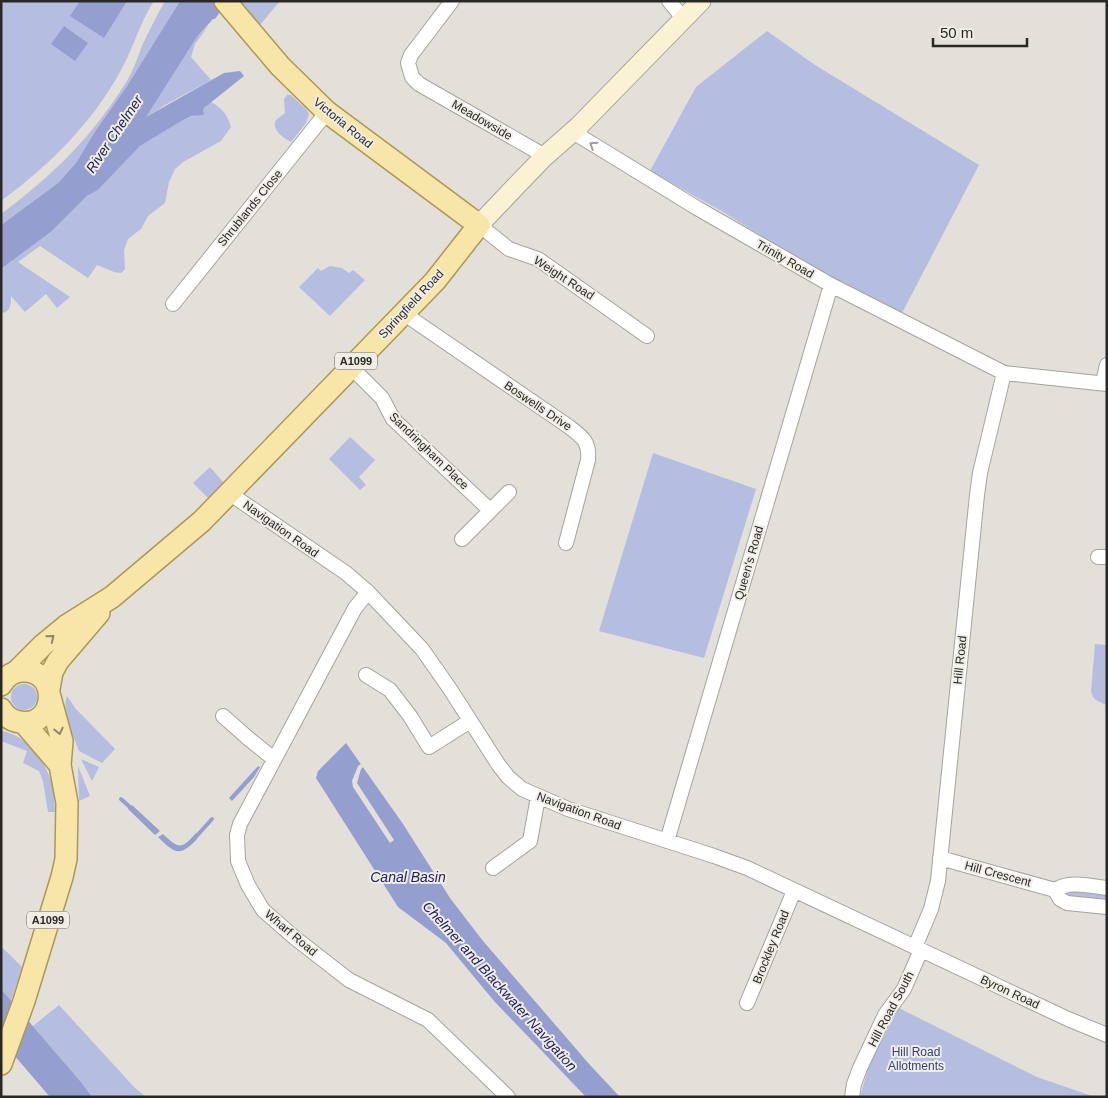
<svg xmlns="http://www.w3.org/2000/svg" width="1108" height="1098" viewBox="0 0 1108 1098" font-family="Helvetica,sans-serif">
  <rect width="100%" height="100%" fill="#e2e0d8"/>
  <path fill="#b5bde1" d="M1,1H154C139,24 134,47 121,70C93,122 49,166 1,201Z
    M165,1H180L127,86L94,133L76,163L58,183L1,225V214C51,177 92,137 125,84C133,72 137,59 142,46C149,30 157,16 165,1Z
    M240,1H280L260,25Z
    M209,25L195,44L191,57L211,80L165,105L145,118L197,37Z
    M767,31L815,65L979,165L902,313L824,275L723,212L650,171L696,87Z
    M287,95H291L307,110L309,114L306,123L291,142C284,138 273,131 275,122C277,118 282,116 285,113L284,99Z
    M211,102C223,109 227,114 231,127L221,141L183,162L175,169L169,182L165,203L148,216L141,229L128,239L124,250L125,269L121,273L114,272L97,265L88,278L40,246L18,262L70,297L57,308L46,294L25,312L11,296C11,303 11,311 3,313L1,312V269L52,231L87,196L98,190L140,146L185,119L203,113V109Z
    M330,266L342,268L349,273L353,270L365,280L330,316L299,287L318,268L321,271Z
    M350,437L375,460L359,477L366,485L360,490L329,459Z
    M653,453L756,489L704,658L599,631Z
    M210,467L224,483L209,499L193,483Z
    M1095,644L1107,645V705C1099,702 1093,700 1091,692Z
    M11 697a13 13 0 1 1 26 0a13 13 0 1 1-26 0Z
    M67,696L76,709L115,749L102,763L79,751C74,736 61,712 67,696Z
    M1,731C25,734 44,759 51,781C54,791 54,802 55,812H48L43,781L39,771L23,763L27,751L1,741Z
    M81,759L99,767L92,781Z
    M78,766L90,796L79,801Z
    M1064,890L1107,892V903L1064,897Z
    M1,946L22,967L11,1001L1,989Z
    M59,1005L135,1088L146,1097H92L81,1082L33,1026Z
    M899,1008L1037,1077L1095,1097H860L870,1062Z"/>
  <path fill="#959fcf" d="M80,1H127L104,38L70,16Z
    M180,1H228L215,19H213L197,37L146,117L224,73L240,71L244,76L204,108L203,111L204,115L192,116L185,119L140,146L98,190L87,196L52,231L1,269V225L58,183L76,163L94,133L127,86Z
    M64,26L88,43L75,61L51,44Z
    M346,743L403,824L450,898L483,941L590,1065L620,1097H586L494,1001L446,943L398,907L316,778L318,771Z
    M258,766L260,767L254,777L232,801L229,798Z
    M132,805L160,831L155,835L128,809Z
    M196,833L197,839C180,857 175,854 158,837L163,834C179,849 181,850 196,833Z
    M1,989L81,1082L92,1097H50L1,1040Z"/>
  <path fill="#e2e0d8" d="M361,764L363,767L361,769L357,783L394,840L390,843L353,787L352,781L358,766Z"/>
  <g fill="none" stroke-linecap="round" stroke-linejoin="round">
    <path stroke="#959fcf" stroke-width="4" d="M121,799L132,809
      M193,840L212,819"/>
    <g stroke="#a5a39c" stroke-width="16">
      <path id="street" d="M452,1L411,55L408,63L412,77L419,84L545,156
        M669,1L683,18
        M573,132L697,208L831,285L1004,373L1107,384
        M479,225L509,249L538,259L647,336
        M173,304L327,112
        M403,313L568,426C582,437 590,441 588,460L566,543
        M351,367L382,398L393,419L490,510
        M1103,383L1107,365
        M229,493L346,573L368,592L422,649L450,689L498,764L508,777L522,789L568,809L714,856L747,868L1068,1019L1107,1035
        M462,539L509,492
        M1098,557H1107
        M368,592L355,608L240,824L237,835L238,861L248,885L263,910L295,938L349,980L428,1020L508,1097
        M366,675L390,690L410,716L429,747L470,721
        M223,716L249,739L274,759
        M667,841L831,285
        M940,858L1055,890L1060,899L1067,903L1107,907
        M493,868L530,841L538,797
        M1055,890C1069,880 1090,886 1107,888
        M915,947L931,909L938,881L977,495L980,473L1004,373
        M747,1003L794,891
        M852,1097L854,1084L860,1068L885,1015L904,989L921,950"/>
    </g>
    <g stroke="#a5a39c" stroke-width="21">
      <path id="secondary" d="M479,225L515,187L545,156L578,127L701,1"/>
    </g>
    <g stroke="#ac9854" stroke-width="24">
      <path id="primary" d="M16,672L43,645L66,626L112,597L202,521L435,281L479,225L327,112L280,66L225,1
        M1,685C6,676 14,671 23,671C61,670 56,729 20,722C11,721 5,716 1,709
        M49,689L52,672L58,661L99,613
        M24,723L60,765
        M1,1064L24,1001L62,877L66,859L67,803L60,765L62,741L50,697"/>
    </g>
    <use href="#street" stroke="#fff" stroke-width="14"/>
    <use href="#secondary" stroke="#fbf2d4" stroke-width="19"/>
    <use href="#primary" stroke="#f8e5a8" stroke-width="21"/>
  </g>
  <defs><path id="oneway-chevron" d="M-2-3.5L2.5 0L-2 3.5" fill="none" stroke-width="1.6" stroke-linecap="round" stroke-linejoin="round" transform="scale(1.25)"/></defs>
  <use stroke="#9f9e9d" href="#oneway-chevron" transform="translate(593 145) rotate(-147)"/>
  <g stroke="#908666">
    <use href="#oneway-chevron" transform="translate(51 638) rotate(-39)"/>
    <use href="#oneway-chevron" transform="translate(59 731) rotate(77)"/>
  </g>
  <g text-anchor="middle" stroke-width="4" stroke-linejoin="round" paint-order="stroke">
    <g fill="#efede5" stroke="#64635f" stroke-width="1">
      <rect x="335" y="352.5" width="42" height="17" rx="4"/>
      <rect x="27" y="911.5" width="42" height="17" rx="4"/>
    </g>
    <g font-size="11" font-weight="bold" fill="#292825">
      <text x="356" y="365">A1099</text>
      <text x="48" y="924">A1099</text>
    </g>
    <g font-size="12" fill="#292825" stroke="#efede5">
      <text transform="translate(482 120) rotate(30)" y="4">Meadowside</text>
      <text transform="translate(343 123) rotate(39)" y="4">Victoria Road</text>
      <text transform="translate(250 208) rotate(-51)" y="4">Shrublands Close</text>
      <text transform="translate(785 259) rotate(30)" y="4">Trinity Road</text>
      <text transform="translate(564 278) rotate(33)" y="4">Weight Road</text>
      <text transform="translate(411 304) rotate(-47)" y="4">Springfield Road</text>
      <text transform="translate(538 406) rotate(34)" y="4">Boswells Drive</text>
      <text transform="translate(429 451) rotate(44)" y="4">Sandringham Place</text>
      <text transform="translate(281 529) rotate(35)" y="4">Navigation Road</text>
      <text transform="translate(749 563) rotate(-74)" y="4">Queen's Road</text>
      <text transform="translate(960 660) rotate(-84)" y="4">Hill Road</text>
      <text transform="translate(579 811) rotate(20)" y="4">Navigation Road</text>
      <text transform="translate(998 874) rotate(15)" y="4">Hill Crescent</text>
      <text transform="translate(291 933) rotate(40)" y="4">Wharf Road</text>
      <text transform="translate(771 947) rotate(-68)" y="4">Brockley Road</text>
      <text transform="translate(1010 992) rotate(25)" y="4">Byron Road</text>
      <text transform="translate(891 1009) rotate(-62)" y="4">Hill Road South</text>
    </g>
    <g font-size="12" fill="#383f7b" stroke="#efede5">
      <text x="916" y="1056">Hill Road<tspan x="916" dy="14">Allotments</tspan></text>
    </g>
    <g font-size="14" font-style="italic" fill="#20225d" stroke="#efede5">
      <text transform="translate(114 134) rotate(-56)" y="5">River Chelmer</text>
      <text x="408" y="882">Canal Basin</text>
      <text transform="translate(500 986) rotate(48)" y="5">Chelmer and Blackwater Navigation</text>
    </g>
  </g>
  <rect width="1108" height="1098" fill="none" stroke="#292825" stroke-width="5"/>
  <path d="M933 38v8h94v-8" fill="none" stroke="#292825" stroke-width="2.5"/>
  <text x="940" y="38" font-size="15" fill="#292825" stroke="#efede5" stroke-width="4" paint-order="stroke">50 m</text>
</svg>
